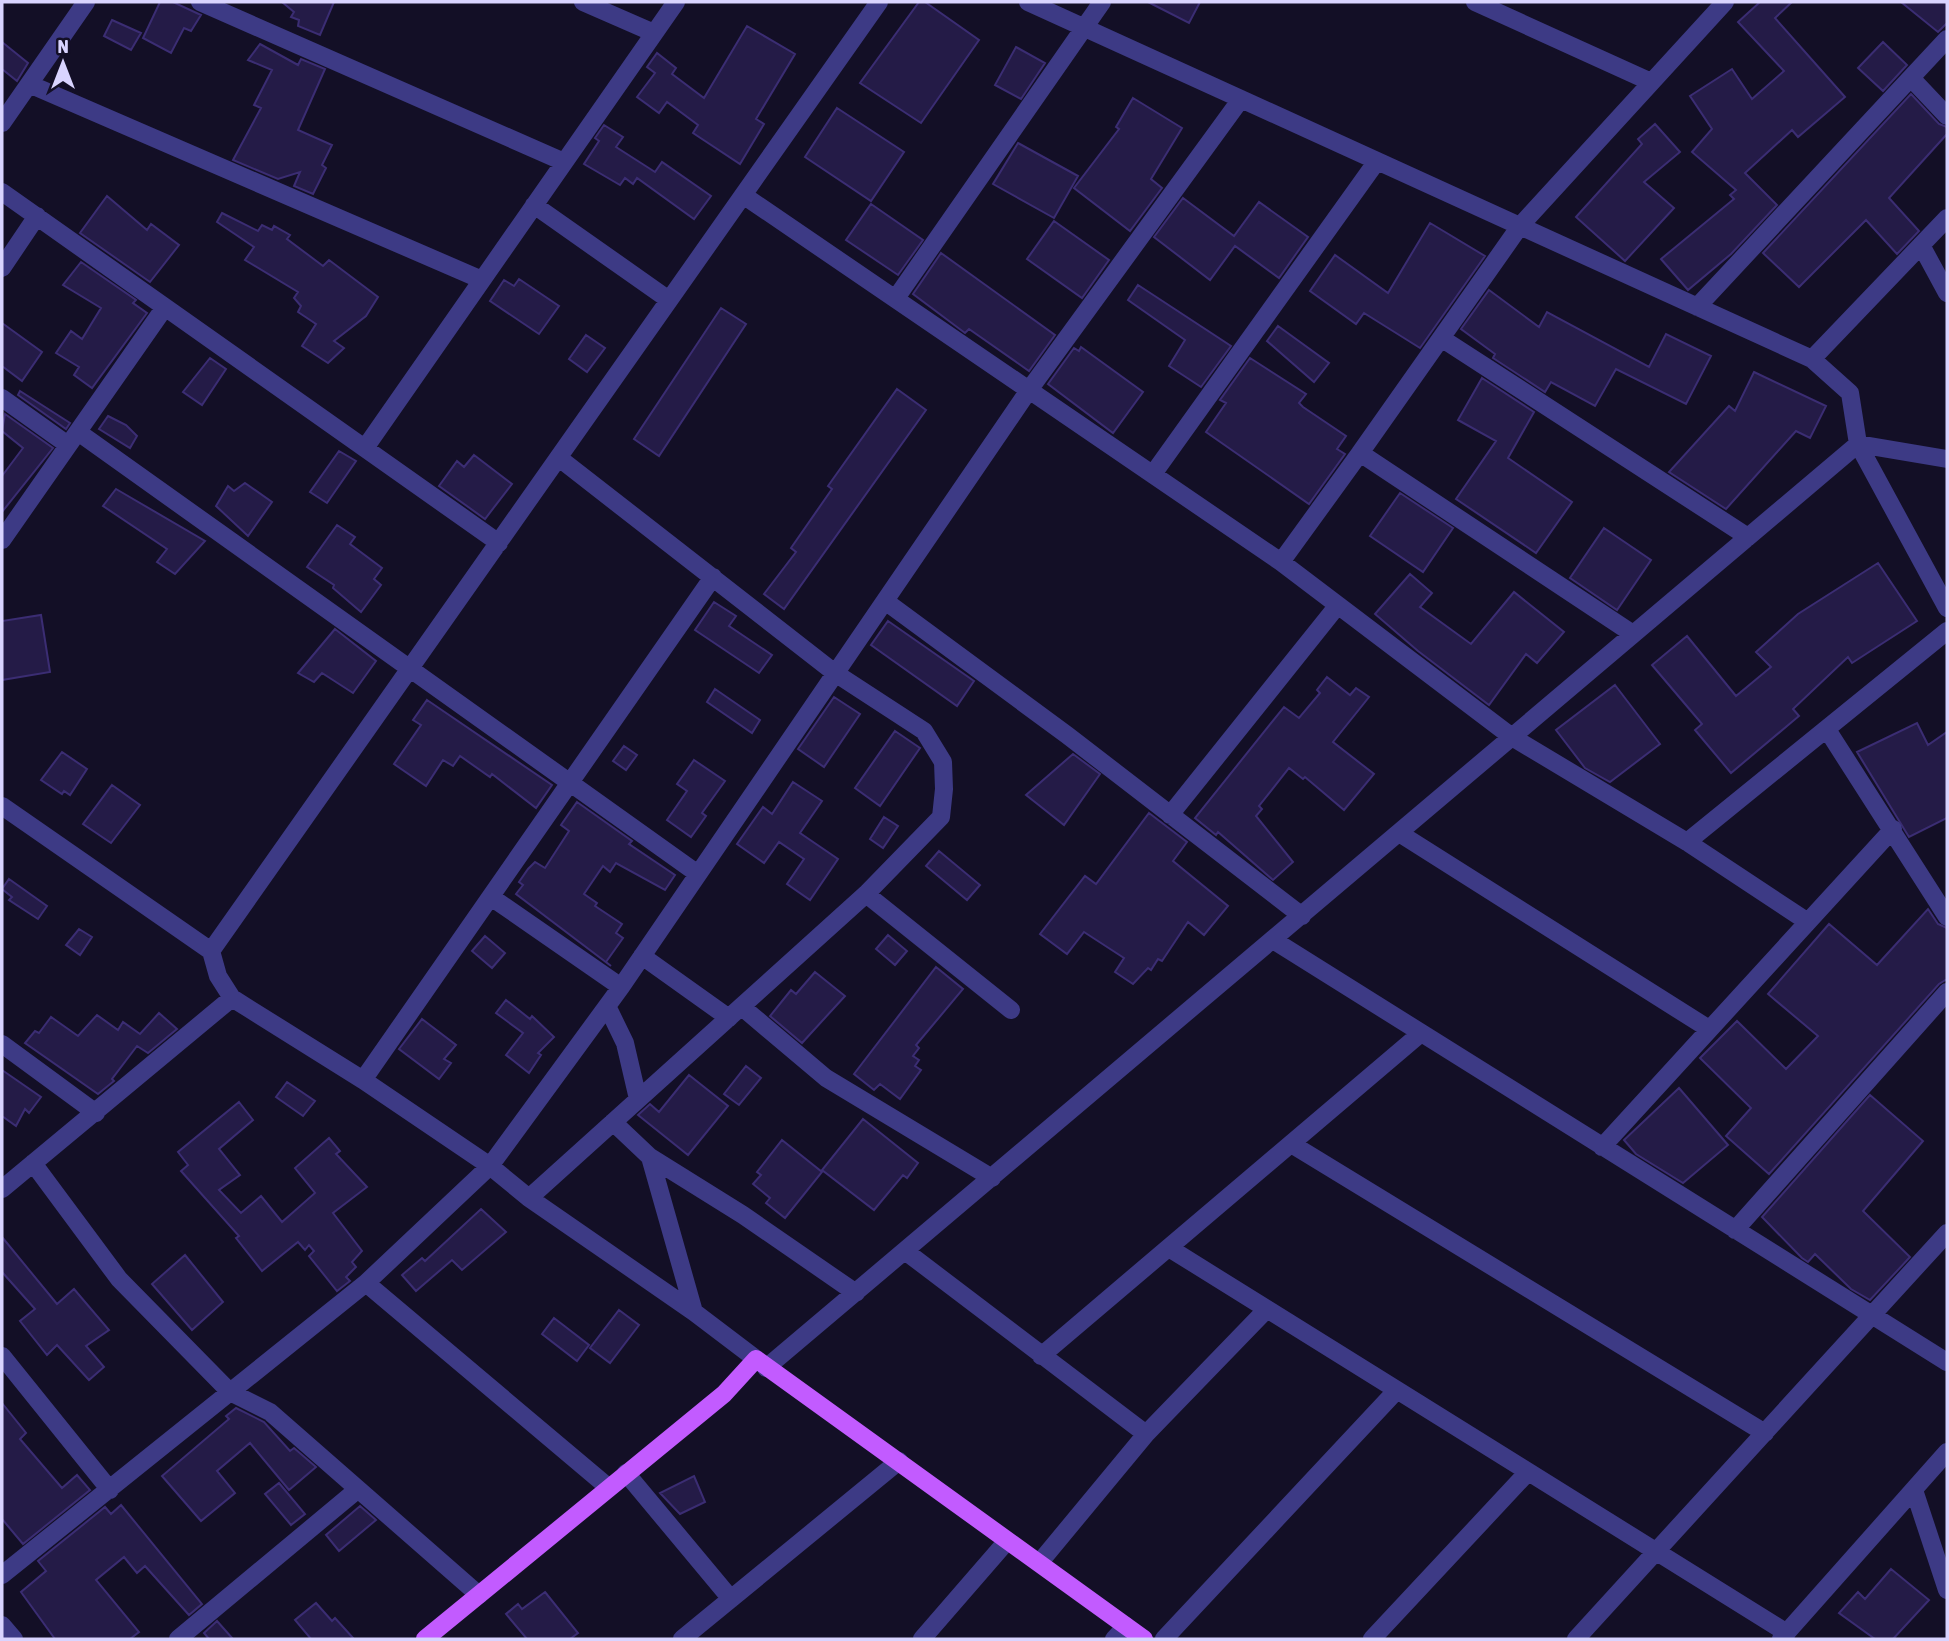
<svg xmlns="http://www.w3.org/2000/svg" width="1949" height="1641" viewBox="0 0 1949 1641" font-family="'Asap Condensed',sans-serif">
  <rect width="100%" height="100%" fill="#130f26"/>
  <path fill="#241b47" stroke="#3b2d73" stroke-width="2" d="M160,2H173L201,15L191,31L184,28L171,53L143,38Z
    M282,2H334L320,35L298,26L299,20L291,17L294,12Z
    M919,2H925L979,40L921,123L860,83Z
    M1148,2H1200L1189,23Z
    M1760,2H1792L1775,18L1845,97L1798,137L1792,130L1745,173L1777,205L1731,254L1688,290L1661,259L1734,199L1730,195L1736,190L1692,152L1712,129L1690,96L1732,69L1752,99L1784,71L1738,22Z
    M1901,2H1947V23L1938,32Z
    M112,20L141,33L131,50L104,36Z
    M747,26L795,54L756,119L764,124L740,164L693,133L698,125L667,102L659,113L637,97L655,73L647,67L657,53L676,68L672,74L704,98Z
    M2,42L28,63L17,81L2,69Z
    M1883,42L1907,65L1883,91L1858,68Z
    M260,44L298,65L301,59L325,69L298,130L332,145L322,165L326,168L313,194L294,186L300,172L278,179L233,160L261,108L254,105L272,70L248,60Z
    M1016,47L1045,63L1021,99L995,85Z
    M1911,94L1939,124L1947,127V134L1889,198L1919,231L1897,254L1866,220L1799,287L1763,253Z
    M1133,98L1182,128L1151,179L1162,188L1130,231L1074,188L1119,129L1116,127Z
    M837,108L904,152L871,201L805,157Z
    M1655,124L1680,152L1644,182L1674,208L1625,261L1576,217L1642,144L1638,139Z
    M604,125L623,137L616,147L655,172L662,162L711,196L694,219L637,178L633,184L625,178L620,185L584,164L599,141L595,138Z
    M1018,143L1078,176L1054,218L993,184Z
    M107,196L147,230L151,224L179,245L150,282L80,233Z
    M1183,198L1234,236L1259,202L1308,237L1279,278L1235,246L1210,280L1154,237Z
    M871,204L923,240L898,275L846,240Z
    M222,213L258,231L262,225L272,230L274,226L290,235L287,239L323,266L329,260L378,297L366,316L334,341L344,348L328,363L302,346L316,324L298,312L301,306L294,298L298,292L245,260L254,247L217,222Z
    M1054,221L1109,260L1082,298L1027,259Z
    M1430,223L1485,256L1420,348L1364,313L1356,324L1310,291L1335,255L1388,293Z
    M941,253L1055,335L1029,371L969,329L965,333L913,294Z
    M81,262L136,300L133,303L147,313L92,388L74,375L79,367L56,353L71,331L82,339L101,308L63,285Z
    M519,279L559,306L539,334L490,301L504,280L514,286Z
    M1138,285L1231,346L1201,387L1169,366L1185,340L1128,300Z
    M1489,290L1539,327L1547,312L1649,367L1666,334L1711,356L1686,404L1616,369L1595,406L1551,382L1545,392L1493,358L1495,354L1461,329Z
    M721,308L746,324L659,456L634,439Z
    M2,323L42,352L22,381L2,366Z
    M1278,326L1329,363L1314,382L1267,341Z
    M586,335L605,348L587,372L569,359Z
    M1081,347L1143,392L1113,433L1048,384L1074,348L1079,351Z
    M210,358L226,369L202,405L183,392Z
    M1250,358L1306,394L1299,403L1303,407L1346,436L1337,449L1345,454L1309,504L1206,432L1226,403L1220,400Z
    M1754,372L1826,406L1810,438L1796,431L1726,509L1669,472L1729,406L1735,411Z
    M1482,378L1534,412L1508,458L1572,502L1536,553L1456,499L1496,441L1458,420Z
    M897,389L926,410L784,609L764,594L796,552L791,548L832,489L828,486Z
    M20,391L70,423L66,429L18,395Z
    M5,414L53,448L2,512V476L23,448L2,431Z
    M108,416L126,425L137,436L130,448L99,429Z
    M339,451L356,461L327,503L310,492Z
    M474,455L512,484L485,519L439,486L457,461L464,467Z
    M245,483L272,502L248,536L216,506L228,486L234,491Z
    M116,489L205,541L175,574L157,562L167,549L103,506Z
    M1400,493L1453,528L1423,572L1370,536Z
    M337,525L355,537L350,544L382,568L374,579L381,585L361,612L333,588L334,585L307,567Z
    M1604,528L1651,560L1617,610L1570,578Z
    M1878,563L1917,621L1852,663L1848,657L1793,709L1799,716L1731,773L1695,730L1702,724L1652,665L1687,636L1736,696L1771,667L1756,652L1798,614Z
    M1410,574L1432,593L1420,607L1471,644L1514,592L1564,632L1537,663L1526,654L1489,705L1418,651L1375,614Z
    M714,602L736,616L729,626L772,655L759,673L695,630Z
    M41,615L50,672L2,680V621Z
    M888,621L974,681L957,706L871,645Z
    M335,629L376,661L353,693L322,673L314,682L298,673Z
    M1327,677L1350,695L1356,688L1369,697L1333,742L1374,774L1344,810L1305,777L1303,779L1289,768L1259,806L1262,809L1256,816L1293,862L1273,880L1218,832L1216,835L1195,818L1284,707L1299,718L1320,693L1317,690Z
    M1615,685L1660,744L1610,782L1585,768L1556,730Z
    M715,689L760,720L752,733L707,702Z
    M834,697L860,714L824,767L798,749Z
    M427,700L552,785L536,808L492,774L490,777L460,756L453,766L443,760L426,786L394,764L421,725L413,720Z
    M1917,723L1928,745L1947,732V818L1909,837L1857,752Z
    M895,731L920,748L880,806L855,788Z
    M624,746L637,755L626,770L613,761Z
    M62,752L87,769L70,795L64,791L62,794L41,780Z
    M1073,754L1100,774L1064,825L1026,795Z
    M694,760L725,781L702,813L706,816L691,837L667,820L687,791L677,784Z
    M793,782L822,801L800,833L838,859L810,900L787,884L804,859L779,842L764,863L737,844L763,807L772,814Z
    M112,785L140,805L111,843L83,824Z
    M577,802L632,841L629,844L675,875L665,890L616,863L610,872L603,866L584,894L597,903L595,906L622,924L616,933L623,938L606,962L611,966L516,894L523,885L519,882L528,869L535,862L545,868L569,831L561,825Z
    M1149,813L1187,842L1173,861L1228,906L1204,935L1188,922L1162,961L1158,959L1151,970L1148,968L1133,984L1115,972L1124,958L1084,932L1067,954L1040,934L1085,876L1096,884Z
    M884,817L898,826L883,848L870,839Z
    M939,851L980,885L967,900L926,866Z
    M9,879L47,906L38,919L9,900L12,897L2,889Z
    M1928,909L1938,924L1947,928V979L1939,984L1769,1174L1726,1136L1751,1108L1700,1058L1737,1021L1786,1069L1818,1036L1768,994L1829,924L1877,965Z
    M79,929L92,937L80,955L66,945Z
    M888,935L907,951L895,965L876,949Z
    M485,936L505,953L492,968L472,951Z
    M936,967L963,989L916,1045L919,1048L913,1056L919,1060L915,1066L921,1070L900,1099L880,1084L874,1090L854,1074Z
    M815,972L845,996L802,1043L770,1016L791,990L796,994Z
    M506,1000L530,1019L532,1016L554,1037L538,1053L541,1055L529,1073L506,1055L523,1033L496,1013Z
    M159,1013L177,1029L148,1053L137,1046L112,1079L114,1081L98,1094L25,1043L35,1031L39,1033L51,1017L78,1036L97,1015L118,1030L123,1022L140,1034Z
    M422,1019L456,1045L444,1059L451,1063L439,1079L399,1049Z
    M746,1066L761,1078L739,1105L724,1094Z
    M2,1070L41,1097L29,1113L25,1109L16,1126L2,1116Z
    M689,1075L728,1106L688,1155L638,1115L650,1104L659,1112Z
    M287,1082L315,1101L303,1116L276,1097Z
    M1679,1088L1728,1145L1683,1183L1636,1154L1624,1140Z
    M1870,1095L1923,1141L1863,1211L1910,1257L1870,1300L1851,1289L1815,1254L1808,1262L1802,1258L1762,1217Z
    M239,1102L253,1120L219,1149L240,1175L219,1190L241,1213L261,1196L282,1222L315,1193L295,1168L329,1138L340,1151L336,1154L367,1187L333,1213L362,1251L352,1262L356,1267L346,1277L350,1281L337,1291L309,1256L314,1251L309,1245L305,1250L298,1242L262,1271L236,1238L239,1236L181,1171L188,1165L178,1152Z
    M863,1119L918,1163L907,1178L903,1175L874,1210L822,1170Z
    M782,1140L822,1172L785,1218L766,1203L770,1198L753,1184L761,1175L757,1172Z
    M481,1209L506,1232L462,1270L452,1260L416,1291L402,1275L422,1258L425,1261Z
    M2,1237L57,1304L74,1289L109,1330L86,1346L104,1367L89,1380L57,1345L47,1355L20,1321L35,1309L2,1272Z
    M185,1255L223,1302L192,1330L152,1284Z
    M619,1310L639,1325L610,1363L590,1348Z
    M554,1318L589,1345L577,1361L542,1334Z
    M2,1403L26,1433L20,1439L62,1488L77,1475L90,1490L23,1544L2,1519Z
    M236,1408L264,1422L290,1451L294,1448L316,1467L289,1490L250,1443L217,1471L235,1493L201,1521L162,1476L229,1419L226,1416Z
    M694,1476L705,1502L680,1514L660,1493Z
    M279,1483L305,1514L291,1525L265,1494Z
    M121,1505L202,1604L189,1615L145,1566L137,1573L124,1557L96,1580L139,1632L130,1639H55L21,1592L46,1571L38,1561L105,1507L111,1514Z
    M360,1506L376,1520L339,1551L326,1535Z
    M1891,1569L1929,1600L1893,1639H1875L1839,1613L1858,1592L1865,1599Z
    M545,1592L578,1633L570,1639H527L506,1614L518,1604L522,1609Z
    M316,1603L332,1621L335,1618L354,1639H311L295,1620Z
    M217,1621L233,1639H209L204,1633Z"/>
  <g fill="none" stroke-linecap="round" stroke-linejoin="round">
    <path stroke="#3d3a85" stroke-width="18" d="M200,2L564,162
      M583,2L654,33
      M1028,2L1812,359L1850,393L1858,444L1947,608
      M1475,2L1651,82
      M1911,78L1947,116
      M29,84L482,280
      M2,123L86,2
      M2,192L499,543
      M743,195L1281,562L1512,737L1687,842L1808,922
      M534,205L669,300
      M1921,245L1947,293
      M2,268L37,216
      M896,298L1102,2
      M1697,307L1947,39
      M1441,338L1748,537
      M1812,359L1947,218
      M2,398L68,445
      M78,432L698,874
      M365,448L676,2
      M1153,474L1377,161
      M2,540L165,307
      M1281,562L1360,453
      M885,601L1067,735L1302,916
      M1633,634L1360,453L1520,226L1725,2
      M1828,731L1947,917
      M2,806L211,951L218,976L232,998L363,1080L490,1166L529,1198L694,1312L756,1359
      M1170,815L1338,605
      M1399,833L1709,1029
      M1687,842L1947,631
      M866,894L1011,1010
      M491,897L621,987
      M1273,940L1947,1362
      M211,951L879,2
      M642,956L729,1018
      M607,1006L625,1043L638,1099
      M742,1007L826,1078L992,1178
      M2,1044L96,1113
      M363,1080L713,577
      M613,1122L650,1157L694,1312
      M1293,1145L1765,1433
      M1602,1147L1893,829
      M650,1157L743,1215L856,1293
      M33,1163L119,1279L230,1392L270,1412L479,1595
      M2,1189L232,998
      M529,1198L866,894L941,817L944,789L943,762L924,731L835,673L559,458
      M1735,1230L1947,992
      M1169,1248L1787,1633
      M905,1251L1146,1434
      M366,1283L608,1487
      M2,1356L110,1490
      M1041,1356L1420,1034
      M766,1368L1858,444L1947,459
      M626,1473L731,1599
      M1914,1490L1947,1590
      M1040,1562L1146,1434L1267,1309
      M2,1575L366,1283L490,1166L621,987L1029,390L1241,99
      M2,1625L14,1639
      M178,1639L357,1490
      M682,1639L899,1461
      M922,1639L1007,1541
      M1114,1639L1126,1626
      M1164,1639L1397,1390
      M1372,1639L1528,1472
      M1576,1639L1947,1233
      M1781,1639L1947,1452"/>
    <path stroke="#c25bff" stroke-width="18" d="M425,1639L724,1394L756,1359L1144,1639"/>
  </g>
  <rect width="1949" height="1641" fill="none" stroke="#d9d4ff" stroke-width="7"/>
  <g transform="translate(63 63)" stroke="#130f26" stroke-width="5" paint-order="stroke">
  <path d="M0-5L12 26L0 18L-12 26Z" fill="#d9d4ff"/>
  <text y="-10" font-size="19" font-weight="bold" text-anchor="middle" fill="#d9d4ff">N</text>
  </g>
</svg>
